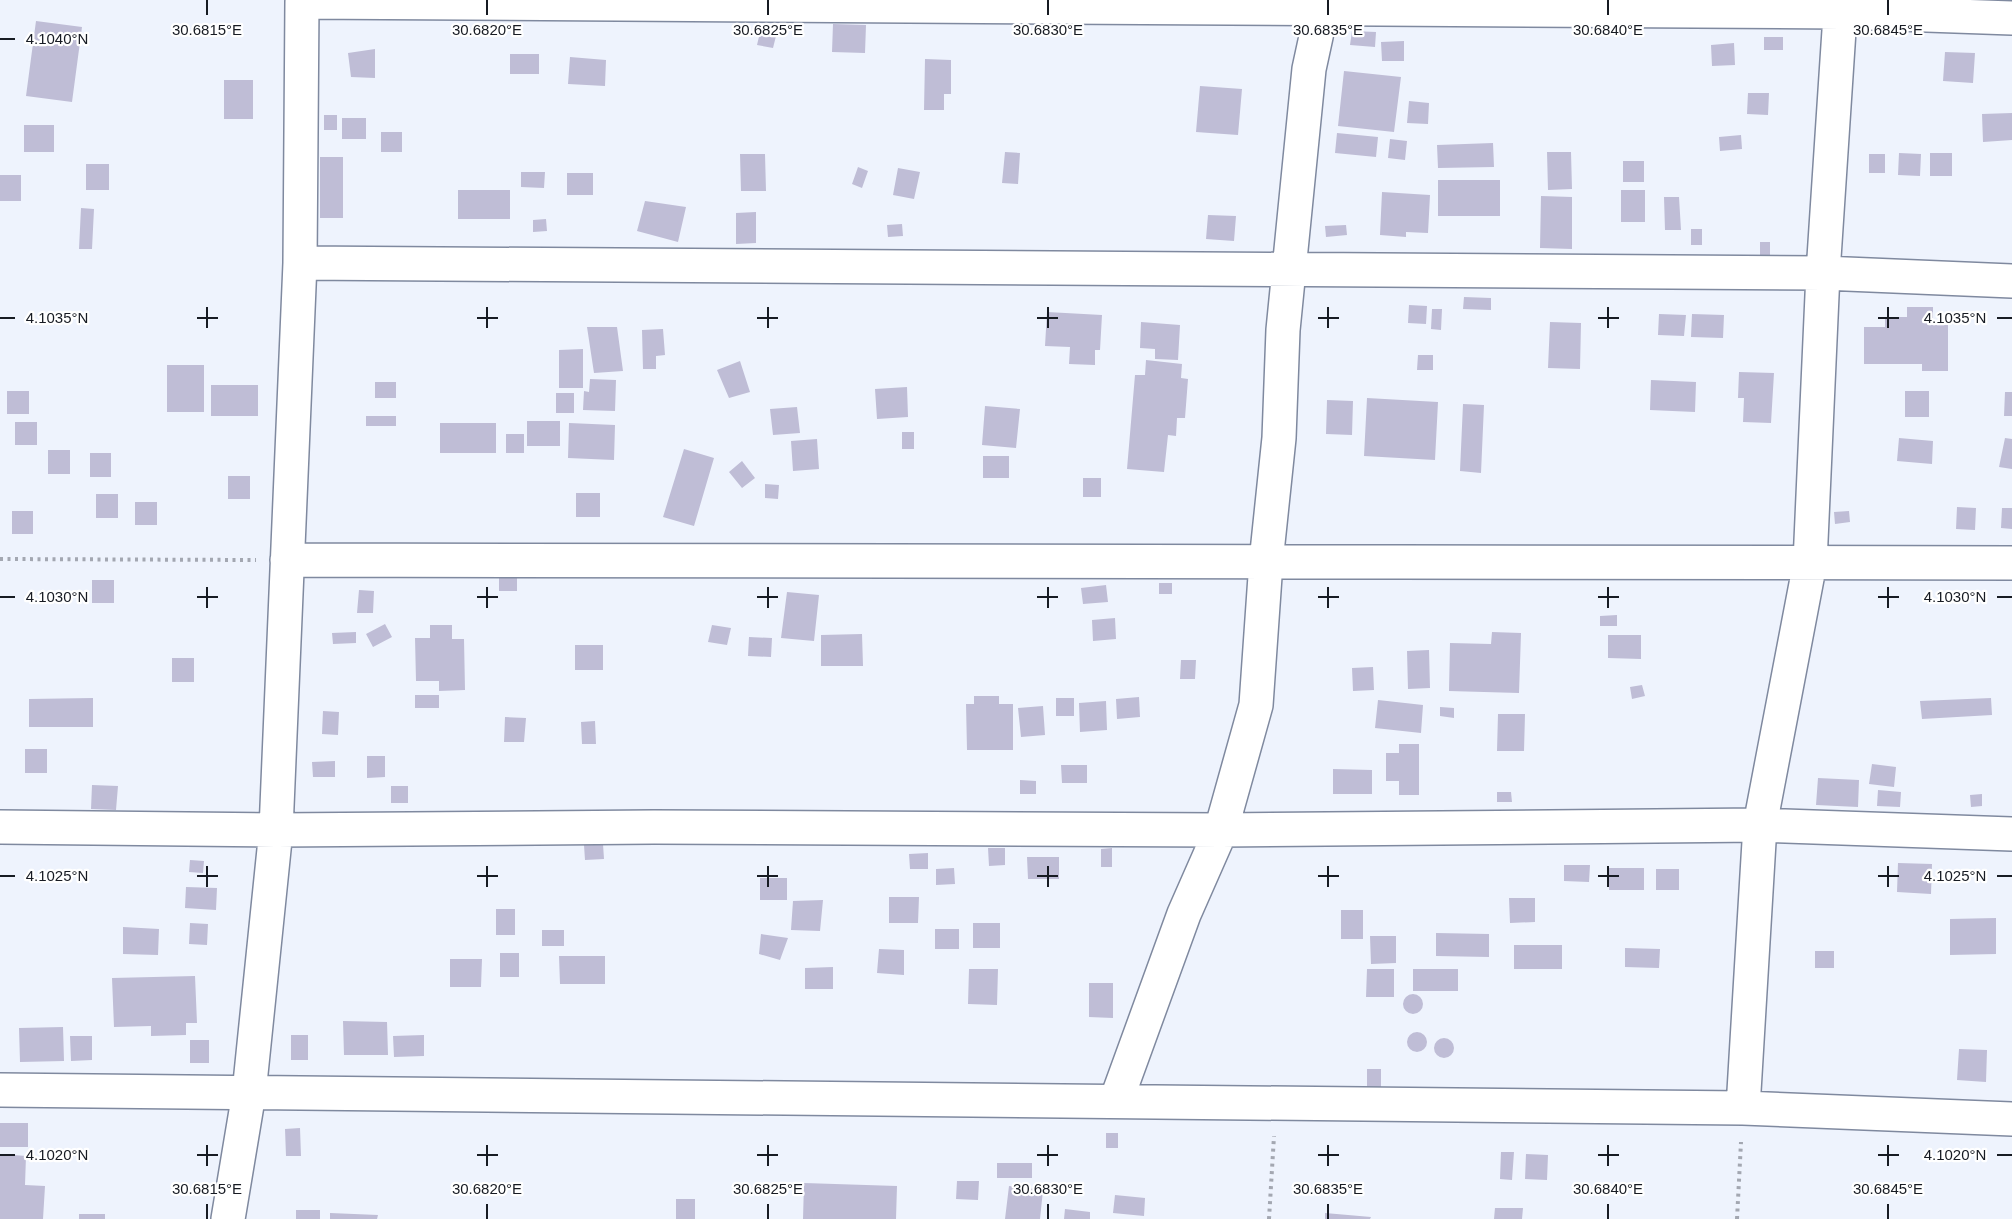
<svg xmlns="http://www.w3.org/2000/svg" width="2012" height="1219" viewBox="0 0 2012 1219" font-family="Arial,sans-serif">
  <rect width="100%" height="100%" fill="#eef3fd"/>
  <path fill="#bfbdd6" d="M36,21L82,27L72,102L26,96Z
    M833,24L866,25L865,53L832,52Z
    M761,28L777,32L773,48L757,45Z
    M1352,31L1376,32L1375,47L1350,45Z
    M1764,37H1783V50H1764Z
    M1404,41V61H1382L1381,42Z
    M1734,43L1735,65L1712,66L1711,45Z
    M375,49V78L351,77L348,53Z
    M1945,52L1975,53L1973,83L1943,81Z
    M510,54H539V74H510Z
    M570,57L606,60L605,86L568,84Z
    M925,59L951,60V94H944V110H924Z
    M1344,71L1401,77L1394,132L1338,126Z
    M224,80H253V119H224Z
    M1200,86L1242,89L1238,135L1196,132Z
    M1748,93H1769L1768,115L1747,114Z
    M1409,101L1429,103L1428,124L1407,123Z
    M2012,113V140L1983,142L1982,114Z
    M324,115H337V130H324Z
    M342,118H366V139H342Z
    M24,125H54V152H24Z
    M381,132H402V152H381Z
    M1337,133L1378,137L1376,157L1335,153Z
    M1741,135L1742,149L1720,151L1719,137Z
    M1390,139L1407,141L1405,160L1388,158Z
    M1493,143L1494,167L1438,168L1437,145Z
    M1005,152L1020,153L1018,184L1002,183Z
    M1547,152H1571L1572,189L1548,190Z
    M1899,153L1921,154L1920,176L1898,175Z
    M1930,153H1952V176H1930Z
    M740,154H765L766,191H741Z
    M1869,154H1885V173H1869Z
    M320,157H343V218H320Z
    M1623,161H1644V182H1623Z
    M86,164H109V190H86Z
    M858,167L868,171L862,188L852,184Z
    M898,168L920,172L914,199L893,195Z
    M521,172H545L544,188L521,187Z
    M567,173H593V195H567Z
    M0,175H21V201H0Z
    M1438,180H1500V216H1438Z
    M458,190H510V219H458Z
    M1621,190H1645V222H1621Z
    M1382,192L1430,195L1428,233L1406,232V237L1380,235Z
    M1541,196L1572,197V249L1540,248Z
    M1664,197H1679L1681,230H1665Z
    M645,201L686,207L678,242L637,231Z
    M81,208L94,209L92,249H79Z
    M756,212V243L736,244V213Z
    M1208,215L1236,216L1234,241L1206,239Z
    M546,219L547,231L533,232V220Z
    M902,224L903,236L888,237L887,225Z
    M1346,225L1347,235L1326,237L1325,226Z
    M1691,229H1702V245H1691Z
    M1760,242H1770V257L1760,258Z
    M1464,297L1491,298V310L1463,309Z
    M1409,305L1427,306L1426,324L1408,323Z
    M1907,307H1933V325H1948V371H1922V364H1864V327H1885V317H1907Z
    M1432,309H1442L1441,330L1431,329Z
    M1047,312L1102,315L1100,350H1095V365L1069,364L1070,347L1045,346Z
    M1659,314L1686,315L1684,336L1658,335Z
    M1692,314L1724,315L1723,338L1691,337Z
    M1141,322L1180,325L1178,360L1155,359V349L1140,348Z
    M1550,322L1581,323L1580,369L1548,368Z
    M587,327H617L623,371L594,373Z
    M663,329L665,355L656,356V369H643L642,330Z
    M583,349V388H559V350Z
    M1418,355H1433V370H1417Z
    M1146,360L1182,364L1181,378L1188,379L1185,418H1177L1176,436L1168,435L1164,472L1127,469L1135,375H1145Z
    M740,361L750,392L729,398L717,370Z
    M167,365H204V412H167Z
    M1739,372L1774,373L1771,423L1743,422L1744,398H1738Z
    M590,379L616,380L615,411L583,410L584,391L589,392Z
    M1651,380L1696,382L1695,412L1650,410Z
    M375,382H396V398H375Z
    M211,385H258V416H211Z
    M907,387L908,417L877,419L875,389Z
    M7,391H29V414H7Z
    M1905,391H1929V417H1905Z
    M2005,392H2012V416H2004Z
    M556,393H574V413H556Z
    M1367,398L1438,402L1435,460L1364,456Z
    M1327,400L1353,401L1352,435L1326,434Z
    M1463,404L1484,405L1481,473L1460,471Z
    M985,406L1020,409L1016,448L982,445Z
    M797,407L800,433L773,435L770,409Z
    M366,416H396V426H366Z
    M527,421H560V446H527Z
    M15,422H37V445H15Z
    M440,423H496V453H440Z
    M569,423L615,425L614,460L568,458Z
    M902,432H914V449H902Z
    M506,434H524V453H506Z
    M1899,438L1933,441L1932,464L1897,461Z
    M2005,438L2012,439V469L1999,467Z
    M817,439L819,469L793,471L791,441Z
    M684,449L714,458L694,526L663,517Z
    M48,450H70V474H48Z
    M90,453H111V477H90Z
    M983,456H1009V478H983Z
    M742,461L755,478L742,488L729,472Z
    M228,476H250V499H228Z
    M1083,478H1101V497H1083Z
    M765,484L779,485L778,499L765,498Z
    M576,493H600V517H576Z
    M96,494H118V518H96Z
    M135,502H157V525H135Z
    M1957,507L1976,508L1975,530L1956,529Z
    M2002,508H2012V529L2001,528Z
    M12,511H33V534H12Z
    M1849,511L1850,522L1835,524L1834,512Z
    M499,567H517V591H499Z
    M92,580H114V603H92Z
    M1159,583H1172V594H1159Z
    M1106,585L1108,602L1083,604L1081,588Z
    M359,590L374,591L373,613H357Z
    M787,592L819,595L814,641L781,638Z
    M1617,615V626H1600V616Z
    M1115,618L1116,639L1093,641L1092,620Z
    M385,624L392,637L373,647L366,634Z
    M430,625H452V639H464L465,690L439,691V681H416L415,638H430Z
    M712,625L731,628L727,645L708,642Z
    M356,632V643L333,644L332,633Z
    M1492,632L1521,633L1519,693L1449,691L1450,643L1491,644Z
    M862,634L863,666H821V635Z
    M1608,635H1641V659L1608,658Z
    M749,637L772,638L771,657L748,656Z
    M575,645H603V670H575Z
    M1429,650L1430,688L1408,689L1407,651Z
    M172,658H194V682H172Z
    M1181,660H1196L1195,679H1180Z
    M1373,667L1374,690L1353,691L1352,668Z
    M1642,685L1645,696L1632,699L1630,687Z
    M415,695H439V708H415Z
    M974,696H999V704H1013V750H967L966,704H974Z
    M1139,697L1140,717L1117,719L1116,699Z
    M93,698V727H29V699Z
    M1056,698H1074V716H1056Z
    M1991,698L1992,715L1922,719L1920,701Z
    M1378,700L1423,705L1421,733L1375,728Z
    M1106,701L1107,730L1080,732L1079,703Z
    M1043,706L1045,735L1021,737L1018,708Z
    M1440,707L1454,708V718L1440,716Z
    M323,711L339,712L338,735L322,734Z
    M1498,714H1525L1524,751H1497Z
    M505,717L526,718L524,742H504Z
    M595,721L596,744H582L581,722Z
    M1399,744H1419V795H1399V781H1386V753H1399Z
    M25,749H47V773H25Z
    M367,756H385V777L367,778Z
    M335,761V777H313L312,762Z
    M1872,764L1896,767L1894,787L1869,784Z
    M1061,765H1087V783H1062Z
    M1333,769L1372,770V794H1333Z
    M1818,778L1859,780L1858,807L1816,805Z
    M1020,780L1036,781V794H1020Z
    M92,785L118,786L116,810L91,809Z
    M391,786H408V803H391Z
    M1878,790L1901,792L1900,807L1877,806Z
    M1497,792H1511L1512,802H1497Z
    M1982,794V806L1971,807L1970,795Z
    M603,844L604,859L585,860L584,845Z
    M988,848H1005V865L989,866Z
    M1112,848V867H1101V849Z
    M928,853V869H910L909,854Z
    M1027,857H1059V879H1028Z
    M190,860L204,861L203,873L189,872Z
    M1898,863L1932,864L1931,894L1897,892Z
    M1564,865H1590L1589,882L1564,881Z
    M954,868L955,884L936,885V869Z
    M1609,868H1644V890H1609Z
    M1656,869H1679V890H1656Z
    M760,878H787V900H760Z
    M186,887L217,888L216,910L185,908Z
    M889,897H919L918,923H889Z
    M1509,898H1535V922L1510,923Z
    M823,900L820,931L791,930L793,901Z
    M496,909H515V935H496Z
    M1341,910H1363V939H1341Z
    M1996,918V954L1950,955V919Z
    M190,923L208,924L207,945L189,944Z
    M973,923H1000V948H973Z
    M123,927L159,929L158,955L123,954Z
    M935,929H959V949H935Z
    M542,930H564V946H542Z
    M1436,933L1489,934V957L1436,956Z
    M761,934L788,938L780,960L759,954Z
    M1370,936H1396V963L1371,964Z
    M1514,945H1562V969H1514Z
    M1625,948L1660,949L1659,968L1625,967Z
    M879,949L904,950V975L877,973Z
    M1815,951H1834V968H1815Z
    M500,953H519V977H500Z
    M559,956H605V984H560Z
    M450,959H482L481,987H450Z
    M833,967V989H805V968Z
    M969,969H998L997,1005L968,1004Z
    M1367,969H1394V997H1366Z
    M1413,969H1458V991H1413Z
    M195,976L197,1023H186V1035L151,1036V1026L114,1027L112,978Z
    M1089,983H1113V1018L1089,1017Z
    M1403 1004a10 10 0 1 1 20 0a10 10 0 1 1-20 0Z
    M343,1021L387,1022L388,1055H344Z
    M63,1027L64,1061L20,1062L19,1028Z
    M1407 1042a10 10 0 1 1 20 0a10 10 0 1 1-20 0Z
    M291,1035H308V1060H291Z
    M424,1035V1056L394,1057L393,1036Z
    M70,1036H92V1060L71,1061Z
    M1434 1048a10 10 0 1 1 20 0a10 10 0 1 1-20 0Z
    M190,1040H209V1063H190Z
    M1959,1049L1987,1050L1986,1082L1957,1080Z
    M1367,1069H1381V1087H1367Z
    M0,1123H28V1147H0Z
    M300,1128L301,1156H286L285,1129Z
    M1106,1133H1118V1148H1106Z
    M1501,1152H1514L1512,1180L1500,1179Z
    M0,1154L26,1156L25,1185L45,1186L43,1219H0Z
    M1526,1154L1548,1155L1547,1180L1525,1179Z
    M997,1163H1032V1178H997Z
    M957,1181H979L978,1200L956,1199Z
    M804,1183L897,1186L896,1219H803Z
    M1009,1186L1043,1190L1040,1219H1005Z
    M1115,1195L1145,1198L1144,1216L1113,1213Z
    M676,1199H695V1219H676Z
    M1495,1208H1523L1522,1219H1494Z
    M1065,1209L1090,1212V1219H1064Z
    M296,1210H320V1219H296Z
    M330,1213L378,1215L377,1219H330Z
    M1325,1213L1371,1217L1370,1219H1325Z
    M79,1214H105V1219H79Z"/>
  <g fill="none" stroke-linecap="round" stroke-linejoin="round">
    <g stroke="#7f899f" stroke-width="36">
      <path id="minor" d="M300,263L1823,273L2012,281
        M287,560L2012,563
        M0,827L276,830L654,827L1221,830L1760,825L2012,834
        M0,1090L1743,1108L2012,1119
        M1116,1101L1184,914L1221,830L1256,705L1266,562L1279,438L1283,330L1309,69L1322,9L1329,0
        M1743,1108L1760,825L1810,563L1823,273L1841,0
        M228,1219L249,1093L276,830L300,263L302,2L1841,12L2012,18"/>
    </g>
    <path stroke="#a3a7b1" stroke-width="4" stroke-dasharray="3 4.5" stroke-linecap="butt" d="M0,559L256,560
      M1269,1219L1274,1136
      M1737,1219L1741,1142"/>
    <use href="#minor" stroke="#fff" stroke-width="33"/>
  </g>
  <path fill="none" stroke="#171b23" stroke-width="2" d="M207,0V15M487,0V15M768,0V15M1048,0V15M1328,0V15M1608,0V15M1888,0V15M0,39H15M207,307V328M487,307V328M768,307V328M1048,307V328M1328,307V328M1608,307V328M1888,307V328M0,318H15M197,318H218M477,318H498M757,318H778M1037,318H1058M1318,318H1339M1598,318H1619M1878,318H1899M1997,318H2012M207,587V608M487,587V608M768,587V608M1048,587V608M1328,587V608M1608,587V608M1888,587V608M0,597H15M197,597H218M477,597H498M757,597H778M1037,597H1058M1318,597H1339M1598,597H1619M1878,597H1899M1997,597H2012M207,866V887M487,866V887M768,866V887M1048,866V887M1328,866V887M1608,866V887M1888,866V887M0,876H15M197,876H218M477,876H498M757,876H778M1037,876H1058M1318,876H1339M1598,876H1619M1878,876H1899M1997,876H2012M207,1145V1166M487,1145V1166M768,1145V1166M1048,1145V1166M1328,1145V1166M1608,1145V1166M1888,1145V1166M0,1155H15M197,1155H218M477,1155H498M757,1155H778M1037,1155H1058M1318,1155H1339M1598,1155H1619M1878,1155H1899M1997,1155H2012M207,1204V1219M487,1204V1219M768,1204V1219M1048,1204V1219M1328,1204V1219M1608,1204V1219M1888,1204V1219"/>
  <g font-size="15" text-anchor="middle" fill="#171b23" stroke="#fff" stroke-width="4.5" stroke-linejoin="round" paint-order="stroke">
    <text x="207" y="35">30.6815°E</text>
    <text x="487" y="35">30.6820°E</text>
    <text x="768" y="35">30.6825°E</text>
    <text x="1048" y="35">30.6830°E</text>
    <text x="1328" y="35">30.6835°E</text>
    <text x="1608" y="35">30.6840°E</text>
    <text x="1888" y="35">30.6845°E</text>
    <text x="57" y="44">4.1040°N</text>
    <text x="57" y="323">4.1035°N</text>
    <text x="1955" y="323">4.1035°N</text>
    <text x="57" y="602">4.1030°N</text>
    <text x="1955" y="602">4.1030°N</text>
    <text x="57" y="881">4.1025°N</text>
    <text x="1955" y="881">4.1025°N</text>
    <text x="57" y="1160">4.1020°N</text>
    <text x="1955" y="1160">4.1020°N</text>
    <text x="207" y="1194">30.6815°E</text>
    <text x="487" y="1194">30.6820°E</text>
    <text x="768" y="1194">30.6825°E</text>
    <text x="1048" y="1194">30.6830°E</text>
    <text x="1328" y="1194">30.6835°E</text>
    <text x="1608" y="1194">30.6840°E</text>
    <text x="1888" y="1194">30.6845°E</text>
  </g>
</svg>
